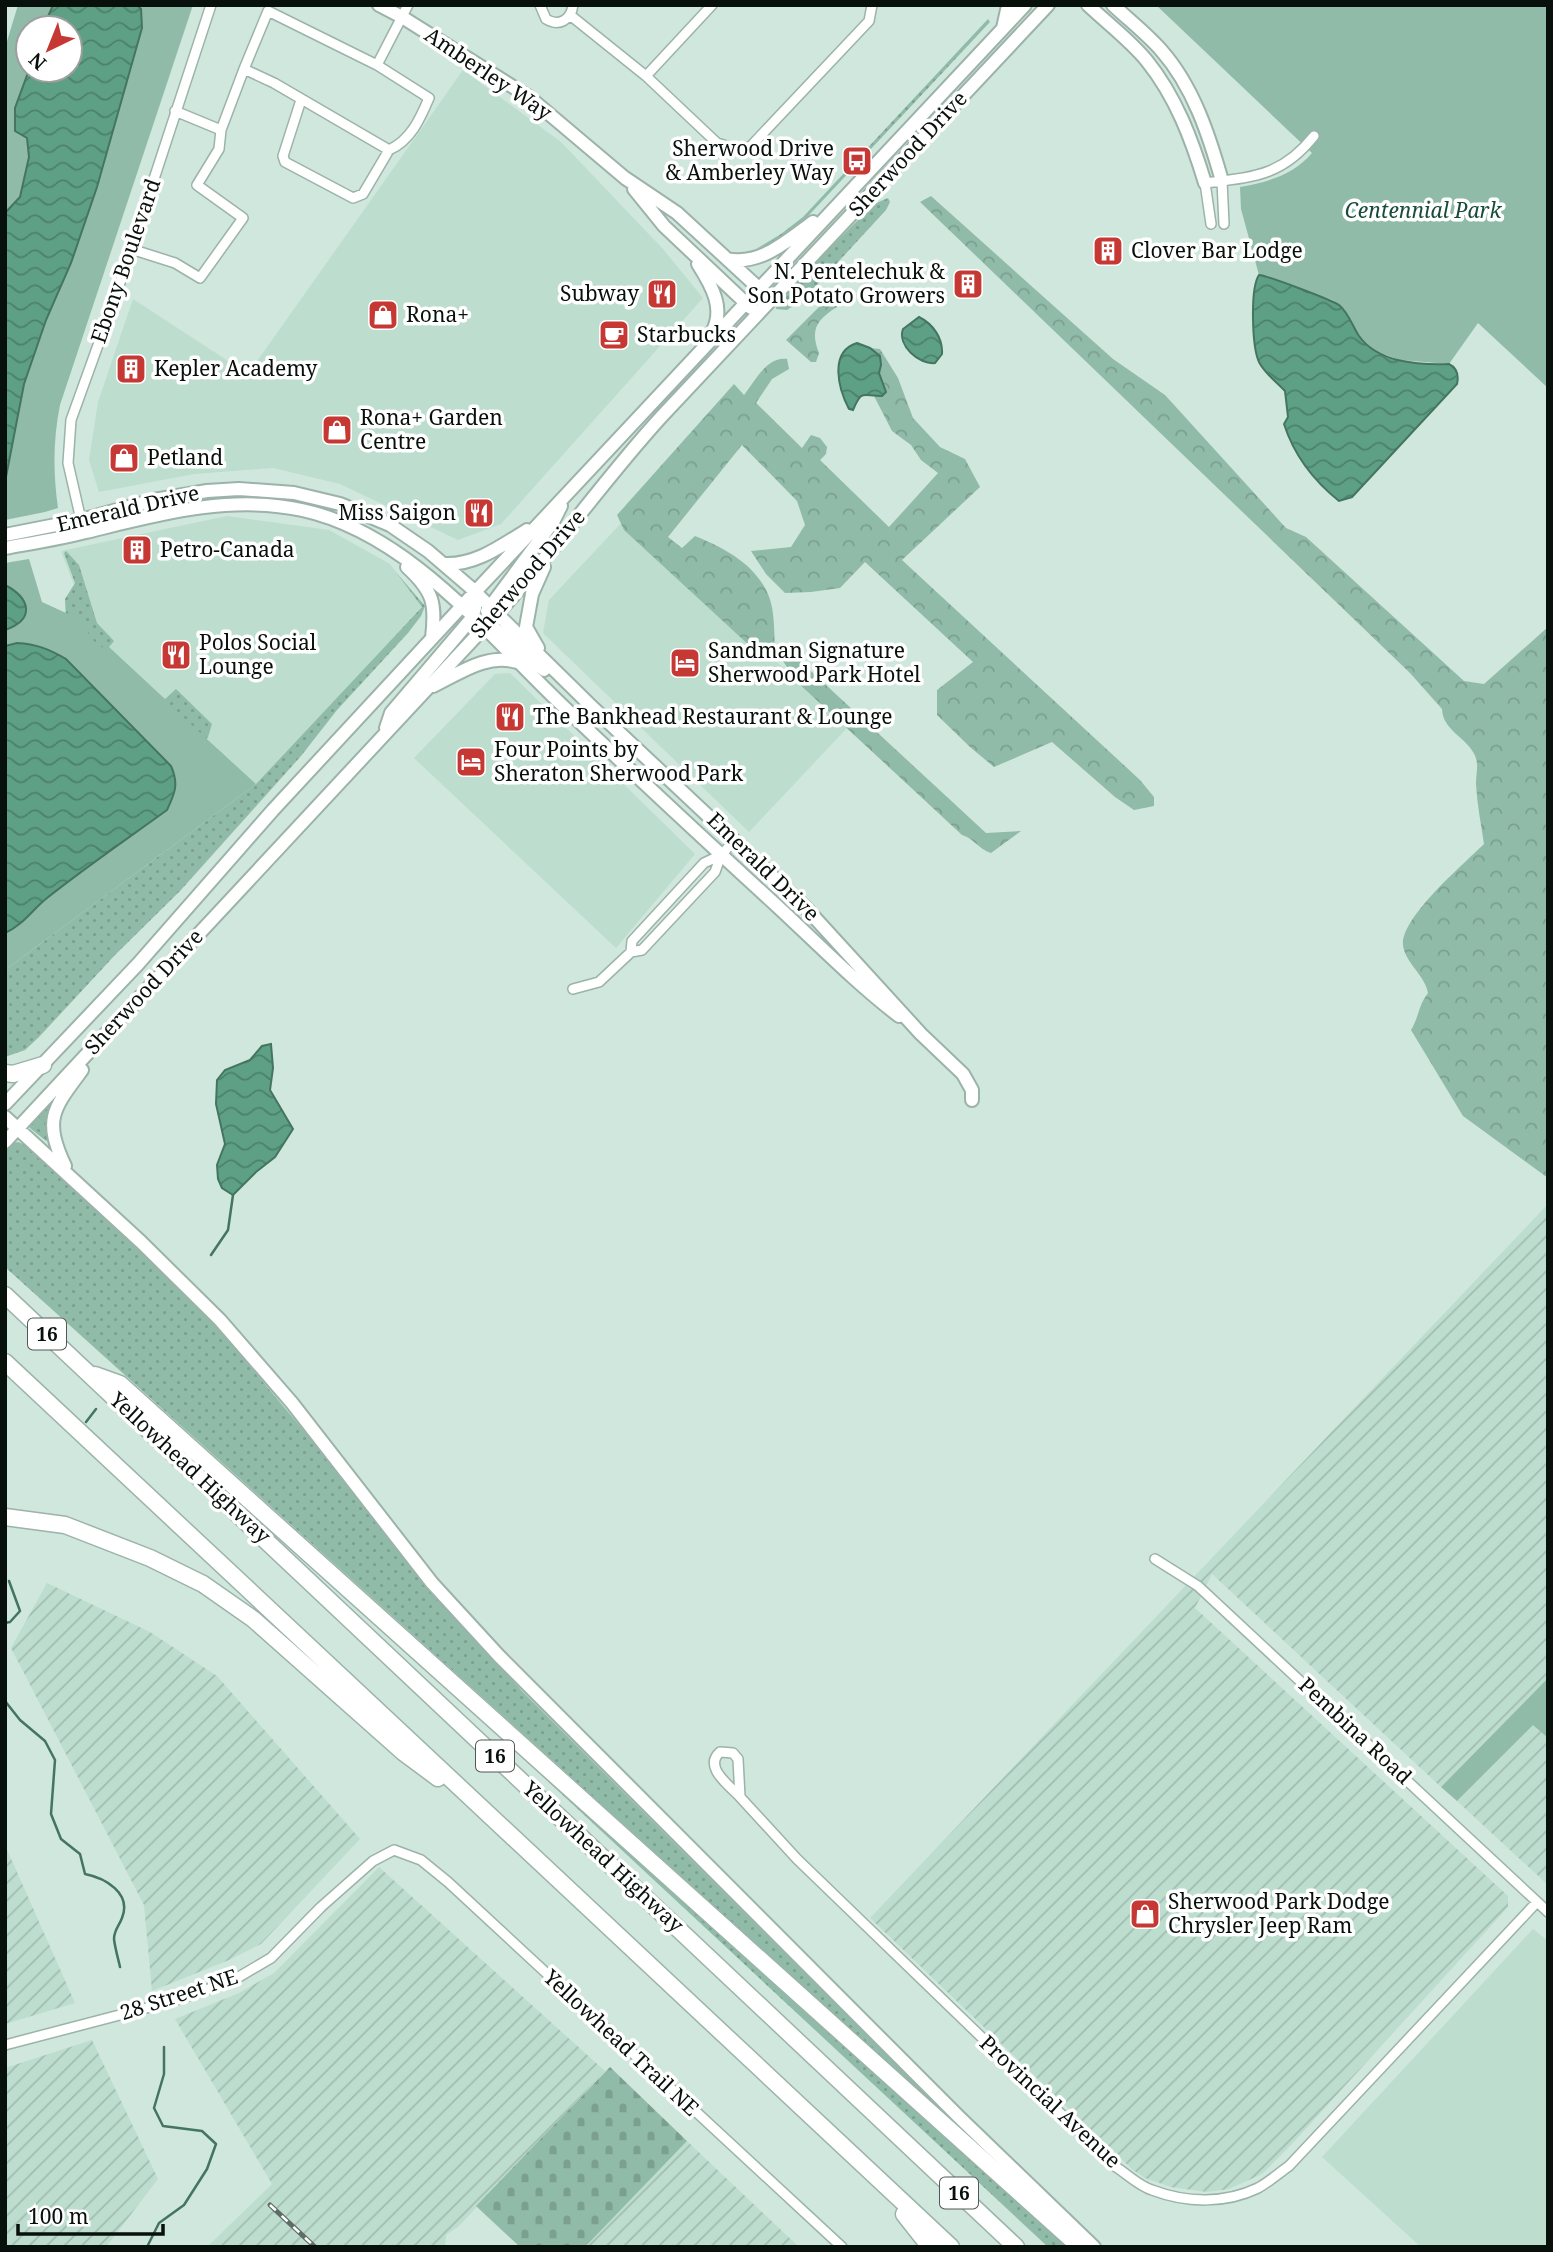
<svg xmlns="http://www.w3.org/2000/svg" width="1553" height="2252" viewBox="0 0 1553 2252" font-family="'Noto Serif',serif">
  <defs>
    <pattern id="industrial-furrows" width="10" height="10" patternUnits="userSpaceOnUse" patternTransform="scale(1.75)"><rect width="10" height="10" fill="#bdddcf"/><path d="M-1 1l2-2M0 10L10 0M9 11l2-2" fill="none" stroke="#a1bdb1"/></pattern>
    <pattern id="grass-dots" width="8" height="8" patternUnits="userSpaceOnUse" patternTransform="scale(1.75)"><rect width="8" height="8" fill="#90bba8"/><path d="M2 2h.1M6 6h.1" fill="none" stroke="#7ba08f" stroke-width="1.8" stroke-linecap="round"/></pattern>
    <pattern id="forest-crowns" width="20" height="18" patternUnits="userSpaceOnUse" patternTransform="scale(1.75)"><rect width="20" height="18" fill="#90bba8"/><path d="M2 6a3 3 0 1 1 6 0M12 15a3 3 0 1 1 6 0" fill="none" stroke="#7ba08f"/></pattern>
    <pattern id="cemetery-stones" width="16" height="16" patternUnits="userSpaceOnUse" patternTransform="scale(1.75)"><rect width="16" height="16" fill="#90bba8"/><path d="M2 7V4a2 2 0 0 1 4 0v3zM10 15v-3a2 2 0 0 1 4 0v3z" fill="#7ba08f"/></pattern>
    <pattern id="water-waves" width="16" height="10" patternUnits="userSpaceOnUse" patternTransform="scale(1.75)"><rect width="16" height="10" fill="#5ea085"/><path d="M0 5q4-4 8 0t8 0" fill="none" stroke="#4c816b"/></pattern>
  </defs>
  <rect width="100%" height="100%" fill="#cfe7dc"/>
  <path fill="#bdddcf" d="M463,70L561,142L663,249L703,298L501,524L458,540L340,484L273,468L194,474L99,492L89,460L98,402L133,299L248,374Z
    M227,516L329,530L390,564L422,607L256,784L111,651L97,645L61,551Z
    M625,519L847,728L749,832L543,633L549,600Z
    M510,673L695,854L616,948L414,758L495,674Z
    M1533,1929L1548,1941V2244L1545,2247H1421L1322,2157Z"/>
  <path fill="url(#industrial-furrows)" d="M1548,1204V1678L1441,1787L1212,1574L1195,1608L1508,1896V1907L1291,2145L1262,2174L1229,2189L1207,2192L1171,2187L1145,2178L1133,2170L870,1918Z
    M47,1583L150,1632L217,1676L360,1839L261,1944L229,1960L152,1991L144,1905L11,1648Z
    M1533,1724L1548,1738V1885L1457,1801Z
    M5,1845L75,2003L5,2024Z
    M379,1867L605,2071L458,2227L446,2235L445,2247H207L272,2184L175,2019L239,1993L274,1973Z
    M92,2040L158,2179L106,2247H5V2068Z
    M687,2141L799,2247H585Z"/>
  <path fill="url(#grass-dots)" d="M988,19L990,22L809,215L777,241L756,249L781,234L803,217Z
    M888,198L890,202L886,210L804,299L787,310L776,309L777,301L874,204Z
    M66,551L79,565L97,623L114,641L109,647L165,699L176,689L212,724L208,737L202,744L66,620L65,599L75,583L64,553Z
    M395,571L425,606L421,616L408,633L337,710L301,756L180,891L115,955L39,1037L25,1050L5,1057V970L256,784L422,607Z
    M60,1092L48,1128V1140L46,1141L30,1128V1125Z
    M18,1142L30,1147L207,1315L325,1456L428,1586L522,1691L956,2124L5,1267V1151L13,1143Z
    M511,1744L1074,2247H1048L509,1745Z"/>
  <path fill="url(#forest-crowns)" d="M931,196L1113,359L1165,395L1286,528L1306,537L1464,681L1484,684L1548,627V1178L1463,1116L1411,1030C1419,1017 1418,1006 1428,993C1425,975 1405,963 1403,945C1401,917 1464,864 1484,844C1481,824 1477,804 1476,784C1476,772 1480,763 1473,752C1464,736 1443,730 1442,709L1410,673L920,202Z
    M833,297L837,307C816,320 810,330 819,353L816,362H811L786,340L823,303Z
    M870,348L880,349L898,378L913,418L940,447L965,459L980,487L902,560L1140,780L1154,797V806L1134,810L1115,797L1052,742L994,767L970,747L937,715V690L973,662L865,562L840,588L811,592L785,593L766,574L751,551L791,547L805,525L797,501L742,445L668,537L682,548L695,536C724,548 754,563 768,594C775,610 774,632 775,650L751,647L624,530L617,515L734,384L744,395C755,381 767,356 787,359L789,369L772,379L756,403L802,448L811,435L820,438L827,447L826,454L820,460L889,527L938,473L921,460L911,445L892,431L874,396H882L879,373L881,365L880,356Z
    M783,661H800L986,833L1021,831L991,853C978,849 975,839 962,835L796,681Z"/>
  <path fill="url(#cemetery-stones)" d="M610,2067L687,2141L585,2247H520L476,2206Z"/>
  <path fill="#90bba8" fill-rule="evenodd" d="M18,5H193L60,405C53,440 53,472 58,508L45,512L5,520V48ZM28,28H70V70H28Z
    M1156,5H1548V388L1478,323L1449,364L1400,360L1372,350L1361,339L1347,315L1333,300L1285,285L1267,276L1259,275L1241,209L1240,187C1268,182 1293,175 1312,153Z
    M29,559L42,602L77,618L97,645L111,651L256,784L5,970V563Z
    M1548,1678V1738L1533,1725L1457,1801L1441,1787Z"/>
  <path fill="url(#water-waves)" stroke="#447561" stroke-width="2" d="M53,5H137L141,9L142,28L97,187L71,263L46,320L24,384L5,482V213L20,197L29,157L27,138L15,131V108L29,70H70V28H43Z
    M1259,275C1266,275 1334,301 1339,305C1348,312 1353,327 1359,336C1378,363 1419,365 1449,364C1457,368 1459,375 1457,384L1352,497L1339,501C1314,481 1294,455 1284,424L1288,417L1285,391C1276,381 1265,374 1259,362C1252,347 1250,288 1259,275Z
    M919,317C933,324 943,338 942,354L935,363C919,365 897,345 903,329Z
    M857,343L870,348L880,356L881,365L879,373L886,392L882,396C862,396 862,389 853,410L849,409C839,390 828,352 857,343Z
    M5,585C30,598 36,619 5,630Z
    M17,643C36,644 49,649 66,659L171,766C179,784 175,793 167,810C127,839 86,867 47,898C32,910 23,925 5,933V646Z
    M271,1044L273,1068L270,1090L293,1129L275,1157L256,1172L233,1195L222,1188L218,1179L217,1165L225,1144L216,1104L217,1080L225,1070L250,1060L262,1046Z"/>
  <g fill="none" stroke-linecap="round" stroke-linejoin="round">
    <path stroke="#447561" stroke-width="2.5" d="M211,1255L228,1230L233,1195
      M86,1422L96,1409
      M5,1623L10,1622L20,1611L9,1581
      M5,1701L20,1720L45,1741L55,1760L51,1814L61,1839L80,1854L85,1874C105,1878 132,1893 122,1918C119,1926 114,1930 114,1939C115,1948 118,1958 120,1967
      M147,2247L159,2223L184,2205L207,2169L216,2144L202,2131L163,2126L154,2108L164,2074V2047"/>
    <g stroke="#9cb3a9" stroke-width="12">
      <path id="street" d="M540,5L546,19C559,27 571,20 573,5
        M570,15L646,76L717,143L733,148L750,147L869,21L872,5
        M377,65L268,11L244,69L274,83L389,150C411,140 420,119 429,98L377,65L408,5
        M646,76L712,5
        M301,100L283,156L285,162L353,198L363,194L389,150
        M175,111L221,130L244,69
        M1222,181L1224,224
        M1211,224L1205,183C1254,177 1282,176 1314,136
        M131,249L175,263L200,278L243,218L197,185L219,149L221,130
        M81,520L68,463L71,420L115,298L211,5
        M631,952L632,941L704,863L721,855L735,840
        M573,989L599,982L631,952L642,950L715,872L721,855
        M1155,1559L1198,1586L1548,1912
        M720,1752L733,1753L738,1759L740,1797C729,1785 703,1767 720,1752Z
        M740,1797L797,1859L1116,2167C1127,2174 1139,2186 1152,2190C1186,2203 1225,2204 1258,2188C1269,2182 1279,2173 1289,2166L1537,1902
        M5,2045L173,2001L232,1981L271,1958L321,1907L373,1861L394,1850L421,1860L448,1882L842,2247"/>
    </g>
    <g stroke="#9cb3a9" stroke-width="16">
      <path id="secondary" d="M379,5L402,17L529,97L625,178L677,213L764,293
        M1088,5C1107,23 1131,41 1147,61C1176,97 1192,140 1205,183
        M1113,5C1129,20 1147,34 1161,50C1193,86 1209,135 1222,181
        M1003,28L1007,10L1011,5
        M634,189L664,226L751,308
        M727,259C760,266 787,241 813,222
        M698,264C712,286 726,310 711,334
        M5,535L81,520L154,500L207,491L239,489L294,493L340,504L390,525L428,551L470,587L589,704L805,907L921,1034L963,1074L972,1090V1100
        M5,548C32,543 59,539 86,532C156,515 229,494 302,510C409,533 489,636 565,708C635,775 706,841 777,906C817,943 856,983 899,1016
        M445,564C476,565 501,546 527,530
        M407,567C434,592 436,604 432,638
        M487,611L553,522L561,506
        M494,628L544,670
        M538,648L526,627L532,594L544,567
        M433,686C460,673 487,653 517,662
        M386,728L391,713L472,618L475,608V592
        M5,1104L138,964L273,810L475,592L1025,5
        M5,1117L141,1242L220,1320L292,1403L432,1583L499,1656L959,2117L1094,2247
        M5,1142L506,604C560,543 607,476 662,416L1048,5
        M65,1166C43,1119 53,1109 82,1070"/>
    </g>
    <g stroke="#9cb3a9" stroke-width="19">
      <path id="highway" d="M5,1073L13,1074L43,1065
        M5,1295L1016,2247
        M5,1362L951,2247
        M95,1375L120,1384L1080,2247
        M5,1517L65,1525L150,1558L203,1584L253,1619L403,1752L438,1778
        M904,2214L930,2247"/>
    </g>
    <use href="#street" stroke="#fff" stroke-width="9"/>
    <use href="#secondary" stroke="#fff" stroke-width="12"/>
    <use href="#highway" stroke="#fff" stroke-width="16"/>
    <g stroke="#5e6d66" stroke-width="5">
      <path id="rail" d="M270,2205L315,2247"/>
    </g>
    <use href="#rail" stroke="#fff" stroke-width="2.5" stroke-dasharray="8" stroke-linecap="butt"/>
  </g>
  <defs>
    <g id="bus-square" transform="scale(1.575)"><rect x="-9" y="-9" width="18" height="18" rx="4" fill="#c63834" stroke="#fff"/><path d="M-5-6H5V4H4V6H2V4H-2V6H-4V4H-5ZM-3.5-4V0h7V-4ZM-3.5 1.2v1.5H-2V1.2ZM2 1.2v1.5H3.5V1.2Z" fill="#fff"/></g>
    <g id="building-square" transform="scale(1.575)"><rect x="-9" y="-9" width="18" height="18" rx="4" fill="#c63834" stroke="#fff"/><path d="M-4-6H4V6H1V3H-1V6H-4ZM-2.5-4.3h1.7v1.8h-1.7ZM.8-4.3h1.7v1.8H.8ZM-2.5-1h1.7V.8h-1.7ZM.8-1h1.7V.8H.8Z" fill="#fff"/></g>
    <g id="restaurant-square" transform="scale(1.575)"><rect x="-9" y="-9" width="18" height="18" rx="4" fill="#c63834" stroke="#fff"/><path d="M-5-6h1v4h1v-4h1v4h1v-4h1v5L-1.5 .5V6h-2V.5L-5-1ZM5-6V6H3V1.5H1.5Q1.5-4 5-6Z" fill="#fff"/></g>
    <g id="shop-square" transform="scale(1.575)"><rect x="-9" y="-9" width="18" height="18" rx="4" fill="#c63834" stroke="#fff"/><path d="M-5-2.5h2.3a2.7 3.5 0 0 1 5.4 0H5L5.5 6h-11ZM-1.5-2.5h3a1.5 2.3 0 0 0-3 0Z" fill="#fff"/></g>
    <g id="cafe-square" transform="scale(1.575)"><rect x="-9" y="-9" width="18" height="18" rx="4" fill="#c63834" stroke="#fff"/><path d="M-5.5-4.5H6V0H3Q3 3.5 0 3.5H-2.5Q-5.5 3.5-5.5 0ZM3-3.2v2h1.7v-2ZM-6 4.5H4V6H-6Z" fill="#fff"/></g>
    <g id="hotel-square" transform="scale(1.575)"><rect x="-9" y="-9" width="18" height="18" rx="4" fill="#c63834" stroke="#fff"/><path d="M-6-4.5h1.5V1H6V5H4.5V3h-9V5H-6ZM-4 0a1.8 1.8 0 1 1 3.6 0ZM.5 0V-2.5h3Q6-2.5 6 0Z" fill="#fff"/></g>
  </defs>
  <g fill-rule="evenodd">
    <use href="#bus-square" x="857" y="161"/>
    <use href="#building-square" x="1108" y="251"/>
    <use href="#building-square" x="968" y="284"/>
    <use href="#restaurant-square" x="662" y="294"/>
    <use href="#shop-square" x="383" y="315"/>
    <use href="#cafe-square" x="614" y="335"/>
    <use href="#building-square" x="131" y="369"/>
    <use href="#shop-square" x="337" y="430"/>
    <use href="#shop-square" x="124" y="458"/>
    <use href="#restaurant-square" x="479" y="513"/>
    <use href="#building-square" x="137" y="550"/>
    <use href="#restaurant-square" x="176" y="655"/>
    <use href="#hotel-square" x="685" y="663"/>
    <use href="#restaurant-square" x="510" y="717"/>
    <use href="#hotel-square" x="471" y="762"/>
    <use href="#shop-square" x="1145" y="1914"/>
  </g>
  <g text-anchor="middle" stroke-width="7" stroke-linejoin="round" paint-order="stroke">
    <g fill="#fff" stroke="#525855" stroke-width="2">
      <rect x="28" y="1318.5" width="38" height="31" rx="5"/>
      <rect x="476" y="1740.5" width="38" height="31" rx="5"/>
      <rect x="940" y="2177.5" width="38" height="31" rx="5"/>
    </g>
    <g font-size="19" font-weight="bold" fill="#08100c">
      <text x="47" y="1341">16</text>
      <text x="495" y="1763">16</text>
      <text x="959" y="2200">16</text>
    </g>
    <g font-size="21" fill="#08100c" stroke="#fff">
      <text transform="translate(488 74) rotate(34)" y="7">Amberley Way</text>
      <text transform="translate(908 154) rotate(-47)" y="7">Sherwood Drive</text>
      <text transform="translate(126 261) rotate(-71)" y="7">Ebony Boulevard</text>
      <text transform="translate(128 509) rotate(-13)" y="7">Emerald Drive</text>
      <text transform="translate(528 574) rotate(-49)" y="7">Sherwood Drive</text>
      <text transform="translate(763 867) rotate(44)" y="7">Emerald Drive</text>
      <text transform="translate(144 992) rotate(-47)" y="7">Sherwood Drive</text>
      <text transform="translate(190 1468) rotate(43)" y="7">Yellowhead Highway</text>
      <text transform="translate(1355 1731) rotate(43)" y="7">Pembina Road</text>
      <text transform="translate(603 1857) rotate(43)" y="7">Yellowhead Highway</text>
      <text transform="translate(179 1995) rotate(-18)" y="7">28 Street NE</text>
      <text transform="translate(621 2043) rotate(43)" y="7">Yellowhead Trail NE</text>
      <text transform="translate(1050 2102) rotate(43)" y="7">Provincial Avenue</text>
    </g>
    <g font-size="21" fill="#08100c" stroke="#fff" text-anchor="start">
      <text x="834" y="156" text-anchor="end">Sherwood Drive<tspan x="834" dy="24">&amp; Amberley Way</tspan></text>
      <text x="1131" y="258">Clover Bar Lodge</text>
      <text x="945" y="279" text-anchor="end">N. Pentelechuk &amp;<tspan x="945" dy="24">Son Potato Growers</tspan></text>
      <text x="639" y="301" text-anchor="end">Subway</text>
      <text x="406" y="322">Rona+</text>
      <text x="637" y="342">Starbucks</text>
      <text x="154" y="376">Kepler Academy</text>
      <text x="360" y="425">Rona+ Garden<tspan x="360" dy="24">Centre</tspan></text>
      <text x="147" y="465">Petland</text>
      <text x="456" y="520" text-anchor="end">Miss Saigon</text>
      <text x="160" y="557">Petro-Canada</text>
      <text x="199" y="650">Polos Social<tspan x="199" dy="24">Lounge</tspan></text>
      <text x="708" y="658">Sandman Signature<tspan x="708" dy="24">Sherwood Park Hotel</tspan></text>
      <text x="533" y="724">The Bankhead Restaurant &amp; Lounge</text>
      <text x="494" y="757">Four Points by<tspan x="494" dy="24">Sheraton Sherwood Park</tspan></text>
      <text x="1168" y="1909">Sherwood Park Dodge<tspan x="1168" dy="24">Chrysler Jeep Ram</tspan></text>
    </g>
    <g font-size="21" font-style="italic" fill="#164c39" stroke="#fff">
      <text x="1423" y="218">Centennial Park</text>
    </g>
  </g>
  <rect width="1553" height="2252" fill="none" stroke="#08100c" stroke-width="14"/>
  <g transform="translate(49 49) rotate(223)"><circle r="33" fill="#ffffff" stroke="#9c9f9e" stroke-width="2"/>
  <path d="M0-5L12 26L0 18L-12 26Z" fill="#c63834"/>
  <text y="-10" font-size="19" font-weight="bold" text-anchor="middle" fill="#08100c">N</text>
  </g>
  <path d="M18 2224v10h145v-10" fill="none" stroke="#08100c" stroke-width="3.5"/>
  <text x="28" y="2224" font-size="21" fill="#08100c" stroke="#ffffff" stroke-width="5" paint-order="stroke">100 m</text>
</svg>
